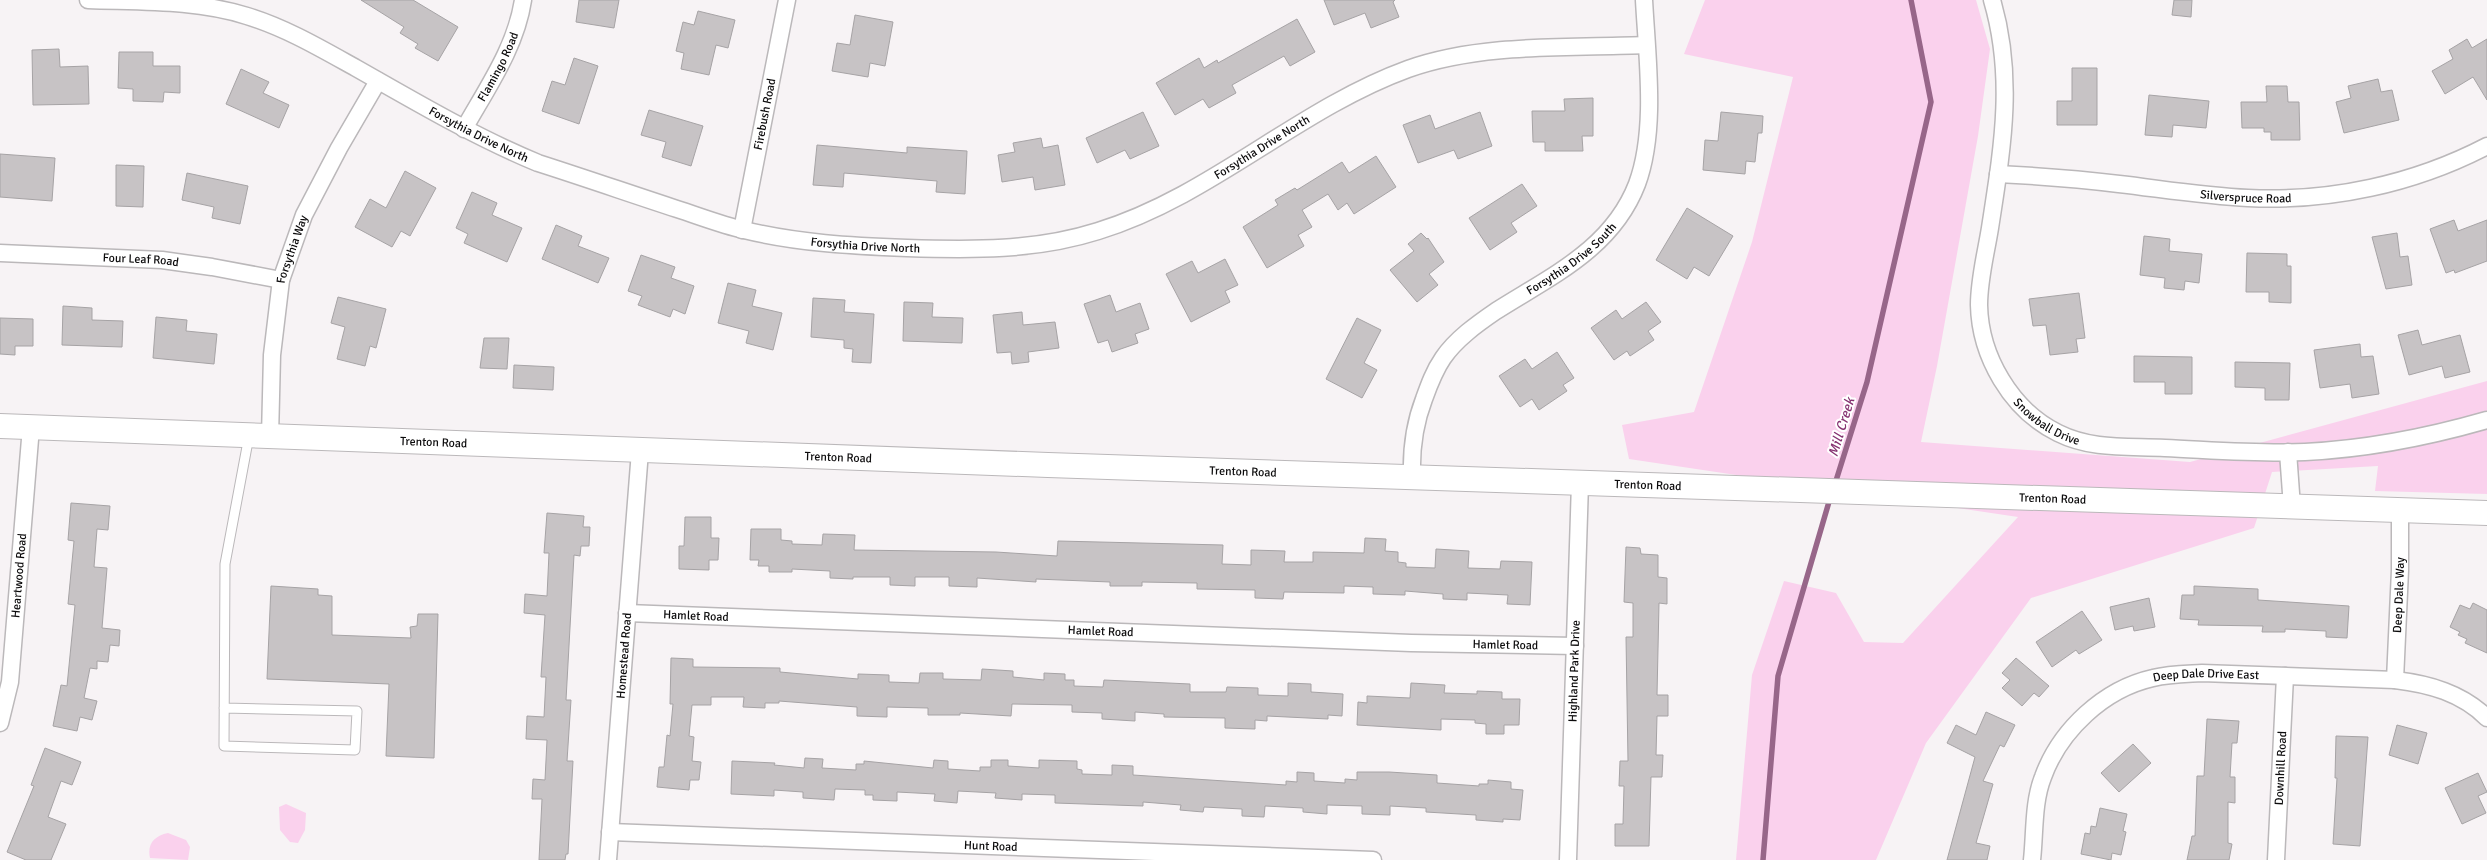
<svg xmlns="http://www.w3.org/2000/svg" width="2487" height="860" viewBox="0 0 2487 860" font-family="Signika,sans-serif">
  <rect width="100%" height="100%" fill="#f7f3f5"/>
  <path fill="#fad1ed" d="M1705,0H1976L1990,49L1978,136L1937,366L1921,442L2190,462L2487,381V494L2375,491L2378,466L2272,472L2254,528L2031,598L1926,743L1876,860H1736L1752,675L1784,581L1836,593L1864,642L1903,643L2018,517L1629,459L1622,425L1694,412L1752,242L1793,77L1684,54Z
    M286,804L306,813L305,830L298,843L290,842L280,830L279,807Z
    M168,833L186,840L190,847L188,860L150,858C147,844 154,836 168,833Z"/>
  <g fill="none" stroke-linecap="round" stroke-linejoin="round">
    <path stroke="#976689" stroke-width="5.5" d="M1834,487L1867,382L1931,102L1911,0
      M1763,860L1778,676L1831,495"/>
  </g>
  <path fill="#c7c3c5" stroke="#a6a3a5" d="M361,0H413L458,27L438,61L415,48L418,44L400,33L404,27Z
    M579,0H619L614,28L576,22Z
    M1324,0H1395L1393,2L1399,17L1371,28L1365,13L1334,25Z
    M2174,0H2192L2191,17L2172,15Z
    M698,11L735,20L728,48L716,45L709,75L681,69L684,53L676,51L683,22L694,25Z
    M855,15L893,22L885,66L870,63L868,77L832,71L837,43L850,45Z
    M1297,19L1315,52L1290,66L1284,56L1232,85L1236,93L1209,108L1203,99L1175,115L1156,83L1199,58L1204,68L1217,60L1218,63Z
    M2467,39L2472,48L2487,39V100L2473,77L2445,94L2432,71L2453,59L2449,50Z
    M59,49L60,67L88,66L89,104L33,105L32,50Z
    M119,52H153V66H180V93L164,92L163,102L133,101V89L118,88Z
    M574,58L598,66L579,124L542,111L552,81L565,85Z
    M2072,68H2097V125H2057V101H2072Z
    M241,69L269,82L263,93L289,105L279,128L226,104Z
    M2378,79L2381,92L2392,90L2399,120L2344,133L2336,102L2351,98L2348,86Z
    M2266,86H2287L2288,102H2299L2300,140H2271V132H2264V128H2242L2241,102H2267Z
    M2149,95L2209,101L2206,128L2173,125L2172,137L2145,135Z
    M1593,98V136H1582L1583,151H1545V142H1533L1532,111H1565L1564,99Z
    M649,110L703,126L691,166L662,157L666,142L641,135Z
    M1143,112L1159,146L1130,159L1125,150L1097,163L1086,138Z
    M1480,112L1492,146L1458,159L1454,150L1418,163L1403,125L1430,115L1435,129Z
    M1721,112L1763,116L1762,133H1758L1755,162L1746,161L1745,174L1703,170L1705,140L1718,141Z
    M1041,138L1043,148L1058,145L1065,185L1035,190L1033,177L1002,182L998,155L1015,152L1013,143Z
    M817,145L907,153V147L967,151L965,194L936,192L937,181L844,173L843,187L813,185Z
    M0,154L55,158L52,201L0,197Z
    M1376,156L1396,187L1354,214L1347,203L1338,210L1328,194L1302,210L1312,227L1298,235L1304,246L1267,268L1243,227L1278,205L1275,200L1295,188L1297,190L1342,162L1349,173Z
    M116,165L144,166L143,207L116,206Z
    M405,171L436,188L410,236L401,231L392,247L355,227L370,199L386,208Z
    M187,173L248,186L240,224L212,218L214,207L182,200Z
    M1522,184L1537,206L1511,223L1517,232L1490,250L1469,218Z
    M472,192L497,203L492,215L522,228L507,262L464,243L468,234L456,228Z
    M1687,208L1733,236L1709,276L1694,267L1687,279L1656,260Z
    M2454,220L2458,231L2487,220V261L2455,273L2454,270L2446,273L2430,229Z
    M556,225L582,236L578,246L609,258L598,283L542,259Z
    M1421,233L1427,239L1428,238L1444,262L1429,274L1438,285L1417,302L1390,270L1414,251L1408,244Z
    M2397,233L2400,257L2408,256L2412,285L2386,289L2372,237Z
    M2144,236L2170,239L2169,251L2202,254L2199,283L2185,281L2184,290L2164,288L2165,278L2140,275Z
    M2247,253L2287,254V266H2291V303L2269,302V292H2246Z
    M641,255L675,267L671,278L694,286L685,314L673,309L670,317L638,305L642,296L628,291Z
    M1225,259L1238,285L1225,291L1230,302L1191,322L1166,274L1192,261L1198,273Z
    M728,283L756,290L752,306L782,313L773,350L746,343L749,331L718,323Z
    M2079,293L2085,338L2076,339L2078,352L2050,355L2046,325L2033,326L2029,299Z
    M1110,295L1116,312L1140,303L1149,329L1135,334L1138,343L1112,352L1108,340L1098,343L1084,304Z
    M338,297L386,309L376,348L370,346L365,366L337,359L345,327L331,323Z
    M813,298L845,300L844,312L874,314L871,363L852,362L853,349L844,348V340L811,337Z
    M904,302L933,303L932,317L963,318L962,343L903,341Z
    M1646,302L1661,322L1648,331L1654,340L1630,356L1627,351L1614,360L1591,328L1616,310L1622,319Z
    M63,306L92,308V320L123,321L122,347L62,345Z
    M1022,312L1023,325L1055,322L1059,348L1028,352L1029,362L1012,364L1011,352L997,353L993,315Z
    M156,317L187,320L186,331L217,334L214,364L153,358Z
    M0,318L33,319V346H15V355L0,354Z
    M1357,318L1381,330L1364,363L1377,370L1362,398L1326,379Z
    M2418,330L2422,345L2460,335L2470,372L2445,378L2442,366L2409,375L2398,335Z
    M484,338H509L507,369L480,368Z
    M2360,344L2361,357L2373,356L2379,394L2352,398L2350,384L2320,388L2314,350Z
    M1557,352L1574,378L1563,385L1567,391L1539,410L1532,399L1520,407L1499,376L1525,359L1532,369Z
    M2134,356L2192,357V394H2165V382H2134Z
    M2235,362L2290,363L2289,400H2265V388L2235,387Z
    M514,365L554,367L553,390L513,388Z
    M71,503L110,506L108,530L97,529L94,567L107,568L102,628L120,630L119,646L110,645L108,662L97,661V669L90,668L84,698L97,701L92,720L80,717L77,731L53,726L61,685L67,686L75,605L68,604L74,541L68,540Z
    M547,513L584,516L583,527H590L589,546H581L580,556L574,555L566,700H571L567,761H573L568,854H566L565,860H539L542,799H532L533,779L545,780L547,740L526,739L527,716L544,717L546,677H541L545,615L524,613L525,594L547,596L549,553H544Z
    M685,517H711V538H719L718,560H709V570L679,569V546H684Z
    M751,529H781V540L792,541V544L822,545L823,534L855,535L854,550L996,552L1057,556L1058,541L1223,545L1222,564L1251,565V550L1285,551L1284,562H1313V552L1364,553L1365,538L1386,539L1385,551L1398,552V562L1406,563V567L1435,568L1436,549L1469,551L1468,568L1500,569L1501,561L1532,562L1530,605L1507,604L1508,595L1467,593V600L1443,599V594L1405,591V595L1373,594V587L1344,586V593L1284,592L1283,599L1255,598V590L1197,589V583L1142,582V586H1110V582L1036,579V582L977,578V587L949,586V577H915V586L890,585V577H853V579L830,578V571L792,569V572H769V566H758L759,560H750Z
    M1626,547L1640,548L1641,554L1658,555V577L1667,578V604L1659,603L1657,695H1668V716H1657L1656,755H1663L1662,777H1651L1649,846H1615V824H1623L1624,786H1619L1620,761H1628L1626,637H1633V603L1624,602Z
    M271,586L318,589V595L332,596V635L411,638L410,627L417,626L418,614H438L434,758L386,756L389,684L267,679Z
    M2194,586L2258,589V600L2349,606L2347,638L2326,637V631L2285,629V632H2262L2263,626L2198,625L2199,620L2180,619L2182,595H2194Z
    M2149,598L2155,627L2134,631L2133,626L2115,630L2110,607Z
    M2473,603L2487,610V653L2465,643L2467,639L2458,635L2460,632L2450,627L2460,605L2470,609Z
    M2082,611L2102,640L2079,654L2076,650L2052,667L2036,642Z
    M671,658L693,659V667L780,668V672L858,679V674L889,675V682L919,683L920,673H943V679L981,680L982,669L1013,671V677L1044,680V673L1065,674V680H1074V686L1103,687L1104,680L1190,684V692H1226L1227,687L1258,688V695L1288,696V683L1311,684V692L1343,694L1342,716L1328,715V719L1267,716V721L1255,720V729L1225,728V718L1164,717V714L1135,712V721L1102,719V713L1072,712V705L1012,704L1011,716L960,713V715H928V708L887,707V717L857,716V707L779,701V703H765V708L743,707L744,697H711V705H692L689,736L694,737L692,761L701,762L699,780H690L689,790L657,787L659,767H664L667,735L670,736L673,704H670Z
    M2016,658L2049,686L2039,697L2034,693L2022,706L2002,688L2010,680L2002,673Z
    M1411,683L1445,685L1444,693L1477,694V691L1502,692V699H1520L1519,725H1504V734H1486V724L1475,723V720L1441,719V730L1357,725L1358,702L1367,703V696L1410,698Z
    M1986,712L2015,725L2004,747L2000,745L1983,781L1993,784L1976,843L1990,846L1987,860H1947L1975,757L1947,743L1956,725L1976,735Z
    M2207,719L2239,721L2237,743H2232L2230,777H2235V803L2228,802V843L2232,844L2229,860H2187L2192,836H2195L2197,776H2204Z
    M2397,725L2427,733L2418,764L2389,755Z
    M2336,736L2368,737L2360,846L2333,844L2337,778H2335Z
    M2133,744L2151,763L2119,792L2101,773Z
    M45,748L81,762L72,785L61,781L48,817L66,824L51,860H26L7,852L34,786L31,785Z
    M805,758L823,759L822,768L856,770V764H864V761L933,768L934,760L948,761V769L980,771V767H991V760H1008V766L1039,768V760L1077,761V769L1082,770V774L1112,775V765L1133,766V775L1286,785V781L1297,782V772L1314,773V781L1345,783V779L1357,780V772H1389L1437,775V783L1479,786V784H1488V780L1511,782V789L1523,790L1520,820L1503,819V822L1476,820V815L1426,812V808L1390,806V815L1362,814V806L1327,805V814L1303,812V808L1265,806L1264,817L1242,816V809L1204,807L1203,812L1180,810L1181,805L1143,802V806L1055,803V795L1022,794V800L995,798L996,793L958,791L957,803L934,801L935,794L897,792V801L873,800V795H865V790L835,789L834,800L803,798V792L774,790V796L731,794L732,761L775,763L774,765L804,768Z
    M2478,773L2487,792L2478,796L2486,813L2462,824L2445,788Z
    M2100,808L2127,814L2123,831L2126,832L2121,855L2112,853L2111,860L2081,854L2085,833L2090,834L2091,826L2096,827Z"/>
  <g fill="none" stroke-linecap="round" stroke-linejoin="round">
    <g stroke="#bbb8ba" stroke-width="11">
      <path id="lane" d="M224,708L357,711L355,750L224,746L225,564L249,436"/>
    </g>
    <g stroke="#bbb8ba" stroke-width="19">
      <g id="street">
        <path id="s1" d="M88,0C141,2 196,0 247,16C286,28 320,48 356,68C416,102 475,137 538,163C585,178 631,194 677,209C699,216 722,225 744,230C797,243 852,246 907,248C972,250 1035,251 1098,231C1210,197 1298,109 1408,69C1481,43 1569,48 1646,45"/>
        <path id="s2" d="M1992,0C2015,78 2002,150 1990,228C1986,253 1979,279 1979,305C1980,356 2011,410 2058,433C2092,450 2128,446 2165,448C2211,450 2258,454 2305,452C2367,449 2428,437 2487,420"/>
        <path id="s3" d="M464,129C487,88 516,47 523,0"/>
        <path id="s4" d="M1998,174C2039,176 2079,179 2119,184C2162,189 2205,196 2248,198C2330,202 2414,184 2487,146"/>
        <path id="s5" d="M742,230L787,0"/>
        <path id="s6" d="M0,253L162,260L212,267L281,280"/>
        <path id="s7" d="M270,437L272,355L281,280L304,215L339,148L378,81"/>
        <path d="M2288,452L2292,507"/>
        <path id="s8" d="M1412,477C1411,450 1414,425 1424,399C1429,385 1434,371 1443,358C1456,339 1477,324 1496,311C1551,276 1612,249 1637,184C1657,130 1647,57 1644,0"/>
        <path id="s9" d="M627,613L1411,643L1575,646"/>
        <path id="s10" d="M2395,680L2400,570V511"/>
        <path id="s11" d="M0,723L10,682L31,427"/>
        <path id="s12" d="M610,832L1373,860"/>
        <path id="s13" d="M608,860L640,451"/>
        <path id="s14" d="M1568,860L1580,483"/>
        <path id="s15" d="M2032,860C2035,833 2033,802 2043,777C2060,730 2104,689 2153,678C2169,674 2185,674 2202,673L2395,680C2429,684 2462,693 2487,718"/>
        <path id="s16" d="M2276,860L2285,676"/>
      </g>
    </g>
    <g stroke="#bbb8ba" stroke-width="26">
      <g id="secondary">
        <path id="s17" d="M0,426L1048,465L2487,513"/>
      </g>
    </g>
    <use href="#lane" stroke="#fff" stroke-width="9"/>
    <use href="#street" stroke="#fff" stroke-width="16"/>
    <use href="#secondary" stroke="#fff" stroke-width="24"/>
  </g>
  <g text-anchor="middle" stroke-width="4" stroke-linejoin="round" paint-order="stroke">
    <g font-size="12" fill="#0c0b0c" stroke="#fff">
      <text dy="4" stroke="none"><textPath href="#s3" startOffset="71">Flamingo Road</textPath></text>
      <text dy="4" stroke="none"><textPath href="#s5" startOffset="118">Firebush Road</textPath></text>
      <text dy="4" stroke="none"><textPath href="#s1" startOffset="421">Forsythia Drive North</textPath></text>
      <text dy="4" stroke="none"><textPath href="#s1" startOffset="1245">Forsythia Drive North</textPath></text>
      <text dy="4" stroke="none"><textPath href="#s4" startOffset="249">Silverspruce Road</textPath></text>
      <text dy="4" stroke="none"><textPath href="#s1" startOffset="826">Forsythia Drive North</textPath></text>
      <text dy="4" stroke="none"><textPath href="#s7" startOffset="190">Forsythia Way</textPath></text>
      <text dy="4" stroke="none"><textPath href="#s8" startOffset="288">Forsythia Drive South</textPath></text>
      <text dy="4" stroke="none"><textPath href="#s6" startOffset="141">Four Leaf Road</textPath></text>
      <text dy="4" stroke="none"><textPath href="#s2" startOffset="450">Snowball Drive</textPath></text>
      <text dy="4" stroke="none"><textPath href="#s17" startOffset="434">Trenton Road</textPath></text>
      <text dy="4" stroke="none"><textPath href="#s17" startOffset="839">Trenton Road</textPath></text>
      <text dy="4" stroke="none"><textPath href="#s17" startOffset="1244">Trenton Road</textPath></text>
      <text dy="4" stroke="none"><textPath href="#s17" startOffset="1649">Trenton Road</textPath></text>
      <text dy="4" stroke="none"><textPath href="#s17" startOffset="2054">Trenton Road</textPath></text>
      <text dy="4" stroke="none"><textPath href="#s11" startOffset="149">Heartwood Road</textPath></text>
      <text dy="4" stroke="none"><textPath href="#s10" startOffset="85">Deep Dale Way</textPath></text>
      <text dy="4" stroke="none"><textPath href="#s9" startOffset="69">Hamlet Road</textPath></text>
      <text dy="4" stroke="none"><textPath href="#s9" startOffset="474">Hamlet Road</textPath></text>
      <text dy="4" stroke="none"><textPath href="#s9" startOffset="879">Hamlet Road</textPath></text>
      <text dy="4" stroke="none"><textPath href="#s13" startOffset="205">Homestead Road</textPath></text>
      <text dy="4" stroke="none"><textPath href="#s14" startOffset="189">Highland Park Drive</textPath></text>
      <text dy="4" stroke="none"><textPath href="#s15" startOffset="291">Deep Dale Drive East</textPath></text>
      <text dy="4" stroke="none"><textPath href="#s16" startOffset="92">Downhill Road</textPath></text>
      <text dy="4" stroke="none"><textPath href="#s12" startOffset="381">Hunt Road</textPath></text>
    </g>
    <g font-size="14" font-style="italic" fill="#863372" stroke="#fff">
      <text transform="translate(1841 427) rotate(-73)" y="5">Mill Creek</text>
    </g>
  </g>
</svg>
